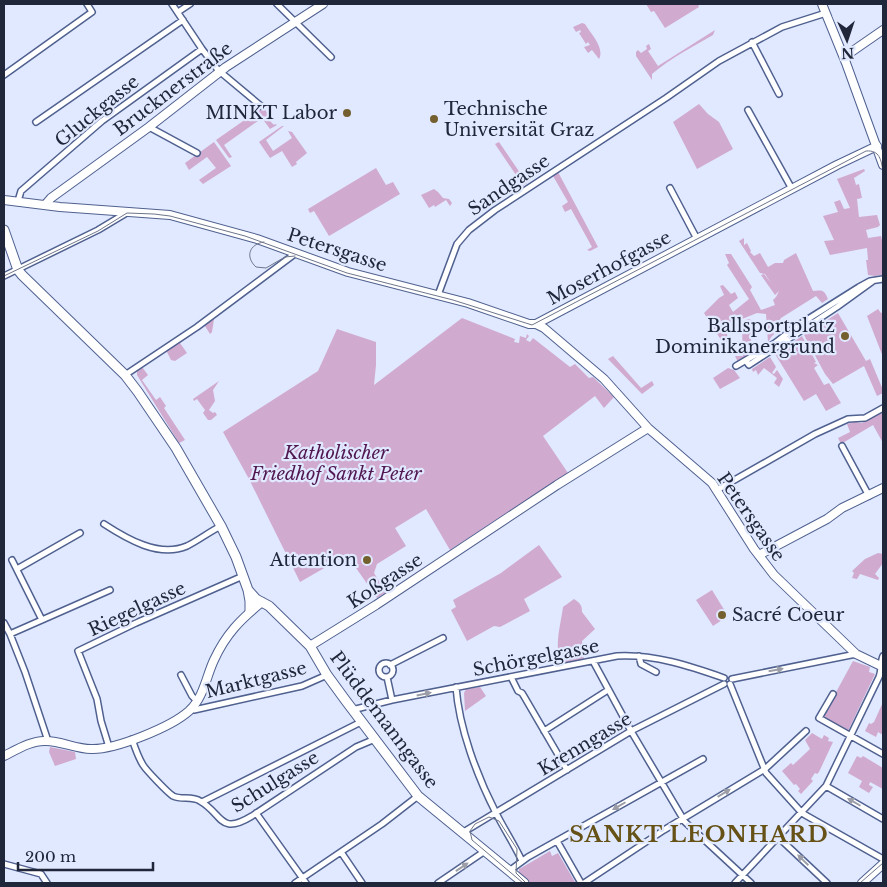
<svg xmlns="http://www.w3.org/2000/svg" width="887" height="887" viewBox="0 0 887 887" font-family="'Libre Baskerville',serif">
  <rect width="100%" height="100%" fill="#e0e9ff"/>
  <path fill="#d1aacf" d="M646,4H698L699,7L665,28L654,11L651,12Z
    M582,23L585,24C591,34 605,48 599,59L592,50L588,53L584,47L590,45L588,42L586,44L579,33L581,32L580,30L576,32L573,27Z
    M715,30L713,35C692,47 671,58 652,74V80L636,56V52L638,50L641,53L647,49L646,46L649,44L651,49L648,51L658,66Z
    M699,104L708,114L719,122L733,149L697,169L673,122Z
    M263,107L272,119L270,121L274,125L275,124L277,125L270,129L262,118L224,145L232,157L229,158L216,140Z
    M282,126H284L266,140L273,151L292,138L288,131L292,132L307,153L296,162L297,164L292,167L282,151L270,158L259,142Z
    M214,142L231,166L203,184L199,180L216,168L207,157L189,170L185,163Z
    M499,142L527,183L512,194L503,182L516,175L495,144Z
    M376,168L386,185L393,182L400,194L329,236L314,211L310,213L308,209Z
    M864,169L865,171L854,178L856,185L859,184L862,198L857,199L859,217L877,215L880,225L878,227L866,230L868,238L881,236L883,244V275L875,276L868,275L866,260H868L867,248L830,255L824,241L834,240L823,216L838,212L834,202L840,200L844,209L850,208L837,179Z
    M558,172L598,247L590,251L587,250L592,247L571,209L565,212L562,206L568,202L553,176Z
    M434,189L438,192L443,198L449,199L452,203L450,206L446,200L435,207L434,205L429,208L421,195Z
    M744,238V245L747,243L751,251L750,252L754,256L760,253L768,267L775,263H783L784,260L796,253L813,291C823,290 824,290 828,299L822,303L816,296L781,318L777,324L781,329L772,336L768,342L766,314L757,313L727,325L729,330L727,332L728,351L704,313L719,298L724,295L720,286L723,285L731,294L735,292L738,298L729,305L733,312L749,299L727,265L729,263L725,254H731L752,287L750,290L761,310L775,305L773,300L776,297L779,291L775,295L761,275L764,274L771,283L765,274L760,273L739,241Z
    M878,309L881,313L883,312V357L867,316Z
    M838,313L866,361L870,359L883,390V393L877,396L864,366L833,384L825,374L804,335Z
    M462,318L515,339L514,342L519,343L520,336L526,338L527,334L529,336L526,340L530,342L533,338L570,367L575,364L589,378L593,377L614,397L604,408L595,396L543,436L568,473L450,550L426,509L395,528L406,546L377,564L374,573L386,592L377,598L347,555L300,582L249,479L223,432L318,371L337,329L376,342V365L374,385Z
    M214,319L212,332L210,334L205,326L180,343L187,353L175,361L171,360L166,350Z
    M749,319L753,321L752,336L751,337V341L755,343V350L738,362L735,356H743L742,328H734L733,325Z
    M802,336L816,362L814,363L818,365L814,368L824,385L829,383L841,403L826,411L816,394L804,401L775,354Z
    M613,356L641,388L652,381L654,385L642,394L608,359Z
    M770,357L776,367L772,373L774,374L777,370L783,379L779,387L774,383L777,378L764,368L758,375L756,370L753,372L752,369Z
    M142,367L148,375L142,380L156,400L160,397L166,406L164,408L185,440L179,443L137,375V370Z
    M728,368L734,370L740,378L720,389L713,378Z
    M219,381L213,390L215,401L209,410L213,413L215,412L217,415L211,420H208L203,413L205,410L197,399L194,401L193,399Z
    M883,411V443L873,425L841,444L838,438L850,432L847,424L854,422L862,423Z
    M539,545L562,577L524,599L530,611L500,627L494,626L467,641L451,610L456,607L453,600L501,573Z
    M878,553L883,554V563L875,574L879,578L878,580L860,574L857,579L852,578L854,573L852,571L865,559Z
    M712,590L728,616L713,626L696,600Z
    M574,599C580,603 582,605 582,612L595,629L582,641L584,660L562,664C553,648 561,624 563,607Z
    M853,661L870,667L869,672L875,674L848,731L822,718Z
    M480,687L486,696L465,711L464,693L466,689Z
    M883,702V735L878,732L876,737L865,731L869,723L871,724L874,722Z
    M812,733L822,739L824,735L829,738L828,741L833,742L819,772L817,774L815,773L811,779L813,781L801,794L798,791L800,789L796,784L794,785L782,771L791,763L793,765L810,749L805,740Z
    M50,747L75,752L76,759L55,766L49,752Z
    M857,756L861,758L863,756L883,768V789L870,782L869,785L873,787L869,793L859,787L862,781L848,773Z
    M550,851L552,856L558,853L575,882L530,883L519,873V869L521,868Z"/>
  <g fill="none" stroke-linecap="round" stroke-linejoin="round">
    <g stroke="#506190" stroke-width="8">
      <path id="street" d="M172,4L202,49L218,70L261,106
        M277,4L331,57
        M178,12L190,4
        M752,42L779,94
        M4,75L92,12L87,4
        M748,110L792,189
        M36,122L183,20
        M149,127L197,153
        M670,188L697,239
        M18,201L21,191L102,121L202,49
        M4,276L98,230L128,212
        M438,295L457,244L469,230L495,210L666,98L719,61L782,27L826,13
        M746,361L749,365L837,307L873,281
        M736,366L775,343L797,326L859,287L870,281L883,279
        M125,375L197,327L296,253
        M842,446L869,496
        M717,490L815,434L848,419L865,418L883,408
        M104,524C127,539 159,558 187,546C199,540 209,532 221,526
        M12,560L42,620
        M17,569L80,533
        M4,623L10,634L25,672L48,741
        M10,634L110,590
        M639,656L641,664L656,672
        M593,661L631,731L685,822L751,883
        M379 670a7 7 0 1 1 14 0a7 7 0 1 1-14 0Z
        M390,665L443,638
        M181,675L192,696L197,701
        M387,677L392,700
        M511,677L518,691L522,693L525,698L567,770
        M732,679L856,654
        M730,684L766,773L802,813L807,816L883,859
        M456,687C459,728 477,776 496,813C504,829 514,844 522,861
        M833,694L819,718L883,754
        M191,709L194,710L302,686L327,675
        M352,710L392,700L617,656C654,654 690,666 724,678
        M544,731L608,690
        M132,739C135,748 138,757 143,765C146,770 168,793 173,796C181,800 192,796 200,801C223,814 219,836 252,816L356,747L375,739
        M109,747L101,721L97,699L78,651L136,623L243,576
        M826,786L883,819
        M202,802L361,722
        M256,813L306,883
        M462,833L631,731L724,684
        M778,837L827,883
        M557,841L581,883
        M341,852L362,883
        M4,864L41,874L47,883
        M509,871L528,857L703,759
        M295,883L382,824L418,796
        M438,883L485,851
        M584,883L664,830L765,769L806,731
        M735,883L826,786L879,677C882,670 880,663 883,656"/>
    </g>
    <g stroke="#506190" stroke-width="10">
      <path id="secondary" d="M822,4L846,63L883,165
        M844,57L883,30
        M4,200L60,207L170,215L257,239L348,272L468,303L529,324H536L544,328L604,379L648,428L712,483L754,549L774,575L856,654L883,667
        M45,205L51,198L149,127L226,67L323,4
        M536,324L837,165L877,146
        M759,555L827,519L842,508L883,488
        M310,646L376,605L557,485L648,428
        M4,756C16,750 32,740 46,741C61,741 76,749 91,749C115,750 171,727 189,711C204,697 206,677 214,660C226,634 240,620 262,602
        M862,883L883,864"/>
    </g>
    <g stroke="#506190" stroke-width="11">
      <path id="primary" d="M4,230L18,270L22,275L125,375L138,392L176,448L221,526L236,557L248,590L256,599L269,606L310,646L327,675L346,701L418,796L524,883
        M248,590L250,601V611"/>
    </g>
    <use href="#street" stroke="#fff" stroke-width="5"/>
    <use href="#secondary" stroke="#fff" stroke-width="8"/>
    <use href="#primary" stroke="#fff" stroke-width="9"/>
    <path stroke="#6e768b" stroke-width="1" d="M264,242C249,244 245,257 256,267L266,268L285,257L295,256
      M4,276L98,231L127,213L154,214L170,216L245,236L347,273L453,300L532,325L866,151C880,150 881,160 883,171
      M523,883L472,840L470,831L475,824L489,817L499,821L517,849L516,873L526,883
      M860,883L883,863"/>
  </g>
  <defs><path id="oneway-solid" d="M-6-.8H1V-3.2L6.5 0L1 3.2V.8H-6Z" transform="scale(1.25)"/></defs>
  <g fill="#9b9ea7">
    <use href="#oneway-solid" transform="translate(776 670) rotate(-10)"/>
    <use href="#oneway-solid" transform="translate(424 694) rotate(-12)"/>
    <use href="#oneway-solid" transform="translate(724 793) rotate(-31)"/>
    <use href="#oneway-solid" transform="translate(854 802) rotate(-150)"/>
    <use href="#oneway-solid" transform="translate(619 806) rotate(150)"/>
    <use href="#oneway-solid" transform="translate(803 860) rotate(-136)"/>
    <use href="#oneway-solid" transform="translate(462 867) rotate(-34)"/>
  </g>
  <g fill="#74602f" stroke="#e0e9ff" stroke-width="2">
    <circle cx="347" cy="113" r="5"/>
    <circle cx="434" cy="119" r="5"/>
    <circle cx="845" cy="336" r="5"/>
    <circle cx="367" cy="560" r="5"/>
    <circle cx="722" cy="615" r="5"/>
  </g>
  <g text-anchor="middle" stroke-width="4.5" stroke-linejoin="round" paint-order="stroke">
    <g font-size="18" fill="#20273b" stroke="#e0e9ff">
      <text transform="translate(173 89) rotate(-37)" y="6">Brucknerstraße</text>
      <text transform="translate(97 111) rotate(-39)" y="6">Gluckgasse</text>
      <text transform="translate(509 185) rotate(-34)" y="6">Sandgasse</text>
      <text transform="translate(337 250) rotate(18)" y="6">Petersgasse</text>
      <text transform="translate(609 268) rotate(-28)" y="6">Moserhofgasse</text>
      <text transform="translate(751 517) rotate(55)" y="6">Petersgasse</text>
      <text transform="translate(385 581) rotate(-33)" y="6">Koßgasse</text>
      <text transform="translate(137 609) rotate(-25)" y="6">Riegelgasse</text>
      <text transform="translate(536 658) rotate(-11)" y="6">Schörgelgasse</text>
      <text transform="translate(256 680) rotate(-14)" y="6">Marktgasse</text>
      <text transform="translate(384 720) rotate(53)" y="6">Plüddemanngasse</text>
      <text transform="translate(585 744) rotate(-31)" y="6">Krenngasse</text>
      <text transform="translate(275 782) rotate(-32)" y="6">Schulgasse</text>
    </g>
    <g font-size="18" fill="#20273b" stroke="#e0e9ff" text-anchor="end">
      <text x="444" y="115" text-anchor="start">Technische<tspan x="444" dy="21">Universität Graz</tspan></text>
      <text x="337" y="119">MINKT Labor</text>
      <text x="835" y="332">Ballsportplatz<tspan x="835" dy="21">Dominikanergrund</tspan></text>
      <text x="357" y="566">Attention</text>
      <text x="732" y="621" text-anchor="start">Sacré Coeur</text>
    </g>
    <g font-size="18" font-style="italic" fill="#511751" stroke="#e0e9ff">
      <text x="336" y="459">Katholischer<tspan x="336" dy="21">Friedhof Sankt Peter</tspan></text>
    </g>
    <g font-size="22" font-weight="bold" letter-spacing="1" fill="#665116" stroke="#e0e9ff">
      <text x="699" y="842">SANKT LEONHARD</text>
    </g>
  </g>
  <rect width="887" height="887" fill="none" stroke="#20273b" stroke-width="10"/>
  <g transform="translate(847 40) rotate(177)" stroke="#e0e9ff" stroke-width="4" paint-order="stroke">
  <path d="M0-4L9 19L0 12L-9 19Z" fill="#20273b"/>
  <text y="-8" font-size="14" font-weight="bold" text-anchor="middle" fill="#20273b">N</text>
  </g>
  <path d="M18 862v8h135v-8" fill="none" stroke="#20273b" stroke-width="2.5"/>
  <text x="25" y="862" font-size="15" fill="#20273b" stroke="#e0e9ff" stroke-width="4" paint-order="stroke">200 m</text>
</svg>
